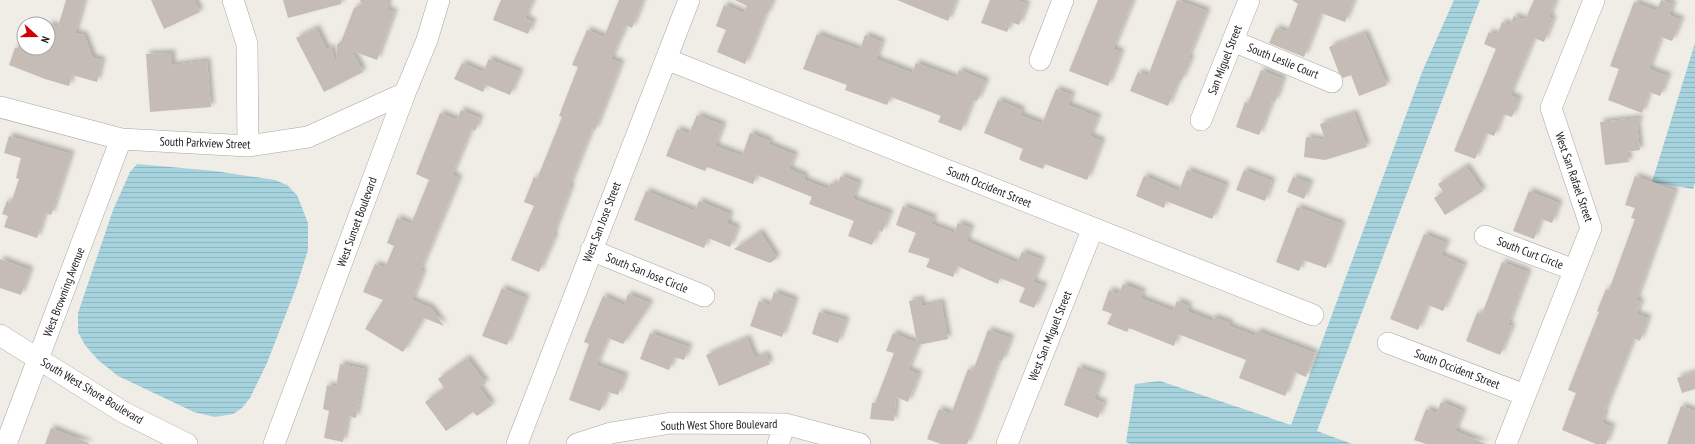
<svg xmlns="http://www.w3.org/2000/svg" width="1695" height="444" viewBox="0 0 1695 444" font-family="'PT Sans Narrow',sans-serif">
  <defs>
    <pattern id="water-rules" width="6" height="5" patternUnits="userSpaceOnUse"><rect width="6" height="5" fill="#a7d3de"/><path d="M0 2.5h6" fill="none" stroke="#8fb5be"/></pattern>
    <filter id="shadow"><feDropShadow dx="3.5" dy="-3.5" stdDeviation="2" flood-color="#0004"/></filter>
  </defs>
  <rect width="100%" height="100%" fill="#f0ede6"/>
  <path fill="url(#water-rules)" d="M1454,0H1480L1317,431L1352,444H1130L1126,442L1135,384L1160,381L1291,425L1422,72Z
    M1695,43V183L1693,189L1652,182Z
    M137,164L215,171L275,180L287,185L297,195L308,223V250L296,288L267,363L250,398L242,408L233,414L215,417L194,412L118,376L98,360L85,345L78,332V313L113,210L130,172Z"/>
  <path fill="#c5bcb5" filter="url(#shadow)" d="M66,0H84L75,33L84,35L93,58L102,60L97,82L72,75L69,86L45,79L9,65L15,48H48V24L58,27Z
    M151,0H194L200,12L164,29Z
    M283,0H341V4L288,18Z
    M360,0H388L387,10L394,12L377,60L352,51L363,72L324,92L296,38L316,28L327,50L331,47L336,63L337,44L341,42L354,8L362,4Z
    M501,0H533L525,18L533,22L528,34L493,20Z
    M619,0H643L632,28L626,25L611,59L621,63L595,130L592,129L569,186L571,187L553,235L555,236L539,272L511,260L534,206L524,202L534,177L537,179L562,117L559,116L578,67L572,65L587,30L604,37Z
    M735,0H773L767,14L766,13L745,64L717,52L726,30L716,26L724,5L744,13L747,6Z
    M897,0H956L948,21Z
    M990,0H1016L1027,4L1019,25L1011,22L1007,32L981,23Z
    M1098,0H1133L1113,49L1121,52L1108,86L1069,71Z
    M1177,0L1207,11L1188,58L1191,59L1181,81L1179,80L1168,106L1130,91L1138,72L1148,76Z
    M1292,0H1354L1345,22L1321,13L1304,57L1269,43L1276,28L1287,32L1298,4Z
    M1534,0H1556L1549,17L1553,19L1544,42L1534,38L1510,95L1519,99L1512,117L1503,114L1494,136L1486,133L1475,159L1454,151L1496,49L1484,44L1489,32L1497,35L1502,22L1510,25L1514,16L1525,20Z
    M1661,0L1673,4L1669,15L1681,20L1672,41L1661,37L1649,69L1668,76L1660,96L1649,92L1642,113L1608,100L1619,69L1610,66L1634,2L1657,11Z
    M1365,33L1387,85L1359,96L1351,75L1343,78L1339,73L1329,47Z
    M817,34L860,50L865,35L882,42L876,59L912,73L916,63L956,78L959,70L986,81L977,101L973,100L961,131L938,122L941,116L891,97L887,105L845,90L847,85L803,69Z
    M172,53V65L207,61L211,107L150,112L146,54Z
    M489,59L520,72L510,95L486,85L483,92L454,79L462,63L483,72Z
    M1261,70L1283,79L1275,102L1272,101L1259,135L1236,127L1245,102L1248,103Z
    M1056,89L1072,95L1068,105L1098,117L1090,136L1102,141L1087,180L1045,164L1043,169L1022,161L1019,159L1023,149L984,133L998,100L1022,110L1020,115L1042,124Z
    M461,110L480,118L475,131L471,129L452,175L459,178L420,271L423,272L412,300L431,308L444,326L424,318L403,352L365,329L383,300L363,292L375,264L385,268L394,246L387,243L397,218L411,224L429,180L416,174L440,113L457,120Z
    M1354,113L1367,147L1325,160L1304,157L1306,137L1325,140L1320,124Z
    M697,115L723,125L715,146L742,156L750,133L770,141L768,144L795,155L789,169L805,176L804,180L828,189L831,183L837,185L841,176L859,183L853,199L890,213L882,232L878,230L872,245L848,236L854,221L809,204L812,197L757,175L753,184L707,167L705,171L666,156L677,129L689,134Z
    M1640,118L1637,126L1640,150L1627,152L1629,162L1605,165L1600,122Z
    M9,136L71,154L51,215L45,213L37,238L4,227L8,216L2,214L7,201L11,203L19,179L16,178L21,158L4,153Z
    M1466,166L1483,191L1445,215L1434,198L1443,192L1438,184Z
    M1187,170L1226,185L1212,219L1166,201L1164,208L1136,196L1144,176L1179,191Z
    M1244,170L1272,181L1265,201L1236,190Z
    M1635,176L1675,191L1636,300L1641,302L1636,314L1648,318L1640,341L1634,338L1604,412L1605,413L1602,423L1612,427L1606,444H1596L1562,430L1576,393L1568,390L1599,312L1597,311L1606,289L1609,290L1635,219L1631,218L1635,208L1625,205Z
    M1293,177L1310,183L1304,199L1287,192Z
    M646,191L695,211L699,201L730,214L727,223L737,228L730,247L708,238L704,248L634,220Z
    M1529,191L1559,203L1552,223L1541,219L1534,239L1513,231Z
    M903,206L934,218L931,224L954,233L958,223L971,228L966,241L1017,263L1022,252L1042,260L1033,282L1044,286L1034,308L1019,302L1025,288L1000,278L998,284L957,266L953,277L926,267L930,259L908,252L916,233L896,225Z
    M1297,207L1342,224L1326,268L1303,260L1299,271L1276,262Z
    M760,232L777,258L770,263L734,249Z
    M1424,234L1447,243L1441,255L1464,265L1443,311L1428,305L1418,330L1390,319Z
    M0,259L30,270L21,295L0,288Z
    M1502,262L1528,272L1508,325L1512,326L1500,355L1466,341L1477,313L1482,314Z
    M1123,284L1143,292L1140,298L1173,311L1177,301L1189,306L1187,311L1212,321L1213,317L1230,323L1229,326L1255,336L1257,331L1315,353L1306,377L1294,372L1285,396L1239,378L1246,360L1178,334L1174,346L1129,328L1127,332L1107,324L1112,314L1102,310L1109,290L1119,294Z
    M502,288L526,298L507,345L482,336Z
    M774,292L795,300L782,337L750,326L759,301L770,305Z
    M628,294L650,303L647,309L623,344L608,338L596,365L625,376L618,395L608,392L600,411L569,400L589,344L584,342L603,296L624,305Z
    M921,299L922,306L941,302L948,339L918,345L908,370L919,374L908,402L896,397L894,421L870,419L872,403H875L894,353L886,351L893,333L917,343L909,301Z
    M819,312L846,320L838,343L812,334Z
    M988,330L1011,338L1002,361L999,360L967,444H941L927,439L939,409L951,414L968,369L973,371Z
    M650,333L689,347L684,360L674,357L669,370L640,359Z
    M747,338L755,358L766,354L770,364L719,386L706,355Z
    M467,358L486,383L479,387L492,405L477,416L473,412L446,431L425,402L444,388L438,379Z
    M340,364L365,369L356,418L348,416L343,442L324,438L329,411L323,409L327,385L336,387Z
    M1078,367L1103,376L1094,399L1104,403L1098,418L1064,405Z
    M1695,372V389L1682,393L1677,378Z
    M1441,402L1463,411L1455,431L1486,444H1426L1414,440L1426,409L1437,413Z
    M1681,406L1695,411V444H1667Z
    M51,428L89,443V444H45Z"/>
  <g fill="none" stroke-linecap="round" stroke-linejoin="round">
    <g stroke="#a7a7a7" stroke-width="22">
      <path id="minor" d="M233,0L247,44L248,146
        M1233,41L1332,82
        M666,59L1313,315
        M1040,60L1063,0
        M0,107L121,139L248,146L308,137L405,93
        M1201,120L1249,0
        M1485,236L1574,270
        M591,250L704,296
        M0,335L123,412L187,444
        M1388,343L1525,395
        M6,444L121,139
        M274,444L405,93L427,40L439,0
        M517,444L689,0
        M577,444L611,433L671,423L785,424L860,444
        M778,444L785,424
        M1007,444L1093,228
        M1506,444L1591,228L1551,108L1594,0"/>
    </g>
    <use href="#minor" stroke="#fff" stroke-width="21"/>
  </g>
  <g text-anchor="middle" stroke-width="4" stroke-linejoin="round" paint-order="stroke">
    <g font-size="12" fill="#202020" stroke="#fff">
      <text transform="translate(1225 60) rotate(-69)" y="4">San Miguel Street</text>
      <text transform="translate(1283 61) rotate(22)" y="4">South Leslie Court</text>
      <text transform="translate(205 143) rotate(2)" y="4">South Parkview Street</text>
      <text transform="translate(1574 177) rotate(71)" y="4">West San Rafael Street</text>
      <text transform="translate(989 187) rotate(22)" y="4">South Occident Street</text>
      <text transform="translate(357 222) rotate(-70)" y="4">West Sunset Boulevard</text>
      <text transform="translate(602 222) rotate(-69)" y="4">West San Jose Street</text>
      <text transform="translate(1530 253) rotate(21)" y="4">South Curt Circle</text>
      <text transform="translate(647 273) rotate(22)" y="4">South San Jose Circle</text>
      <text transform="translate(64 292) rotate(-69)" y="4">West Browning Avenue</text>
      <text transform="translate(1050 336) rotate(-68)" y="4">West San Miguel Street</text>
      <text transform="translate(1457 369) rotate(21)" y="4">South Occident Street</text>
      <text transform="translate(92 391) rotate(31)" y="4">South West Shore Boulevard</text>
      <text transform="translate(719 425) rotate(-1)" y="4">South West Shore Boulevard</text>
    </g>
  </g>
  <g transform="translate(36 36) rotate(111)"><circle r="19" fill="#ffffff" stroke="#a6a6a6"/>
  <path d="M0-3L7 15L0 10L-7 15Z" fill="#cf0007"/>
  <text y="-6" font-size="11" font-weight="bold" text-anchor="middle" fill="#202020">N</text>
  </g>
</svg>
